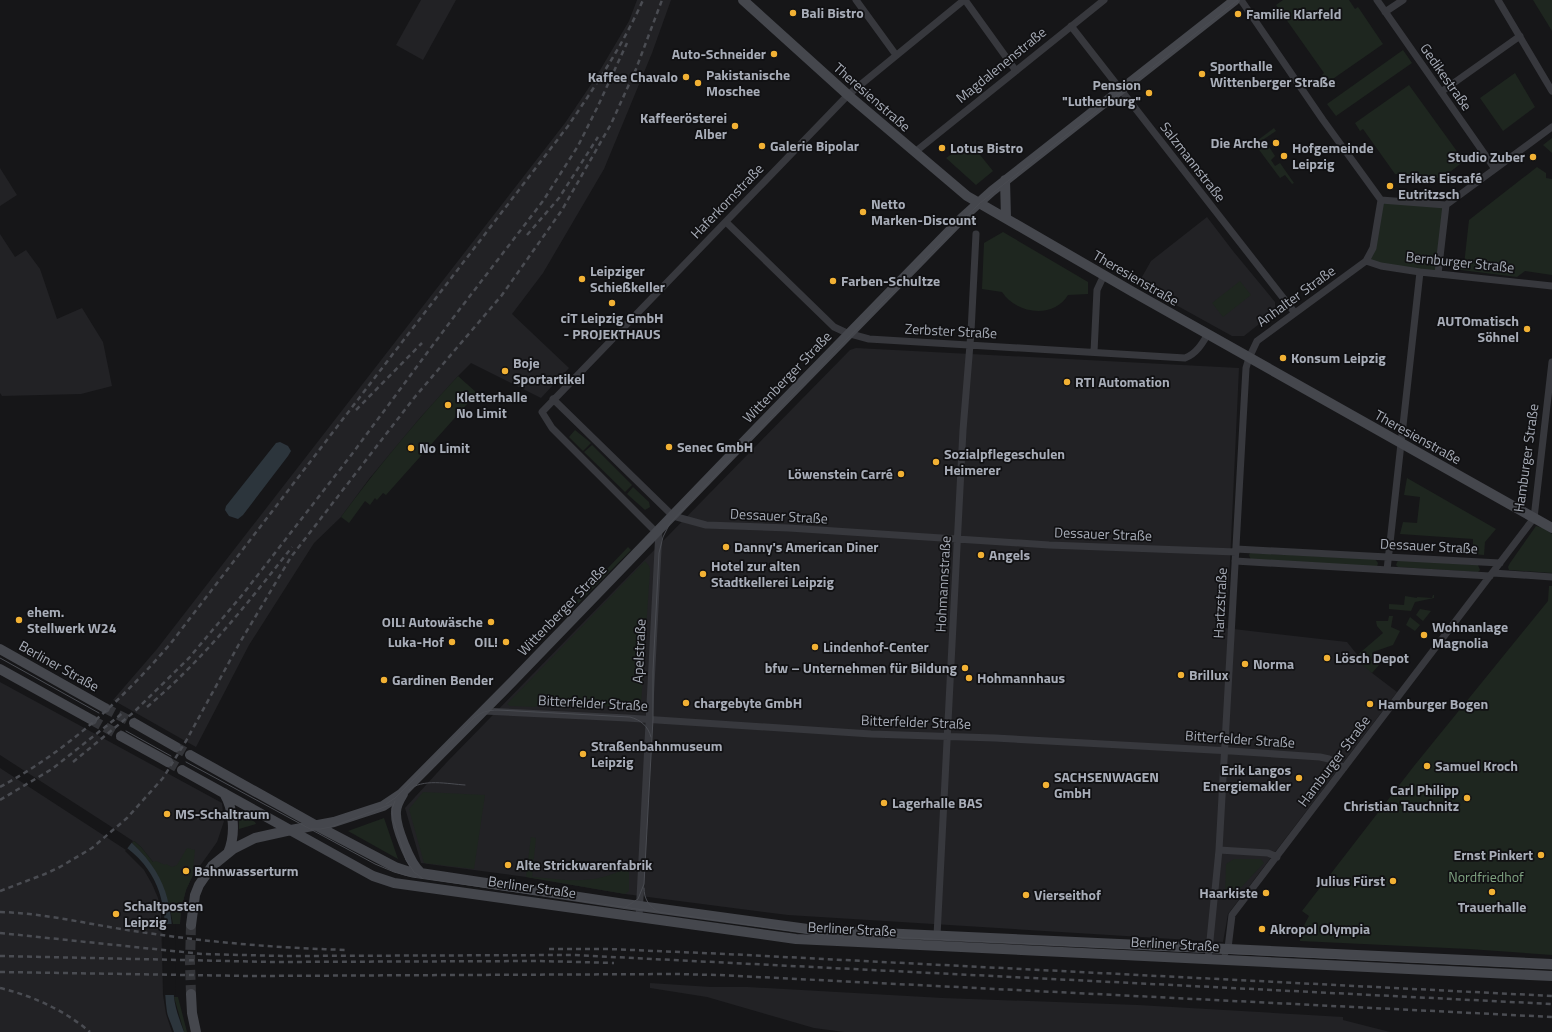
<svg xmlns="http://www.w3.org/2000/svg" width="1552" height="1032" viewBox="0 0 1552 1032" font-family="'Titillium Web',sans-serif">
  <rect width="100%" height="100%" fill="#161618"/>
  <path fill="#222225" d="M421,0H456L423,60L396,45Z
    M637,0H671L652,53L604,169L543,273L512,314L569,368L541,398L471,363L458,376L420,418L369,479L341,517L314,543L249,645L196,747L113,700L157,649L565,123L596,77L629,21Z
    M0,168L17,195L0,206Z
    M1207,217L1233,251L1275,302V310L1268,317L1244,336H1232L1138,284L1151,261Z
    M0,234L15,257L26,250L40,269L57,319L82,308L103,342L112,386L81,394L2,396L0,393Z
    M856,348L1239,368L1230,562L1225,628L1347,642L1372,673L1397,692L1228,914L1223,942L788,915L625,894L526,877L421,863L405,808L447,762L707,496L850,350Z
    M0,682L222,803L224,821L217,842L192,877L186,890L181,909L180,924L153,862L141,847L134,841L125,851L144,870L152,884L158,898L161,913L163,995L166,1014L172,1032H0Z
    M650,983L711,987H748L943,998L1138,1005L1343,1017V1020L1390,1032H844L814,1028L707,997L650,988Z"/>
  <path fill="#1e261f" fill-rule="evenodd" d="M1283,0H1349L1355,9L1358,7L1383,44L1327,83L1322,75L1324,73L1276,5Z
    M1533,0H1552V31Z
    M1403,50L1412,63L1336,116L1327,104Z
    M1515,73L1535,107L1503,131L1480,98Z
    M1409,85L1464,161L1445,176L1443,174L1438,178L1395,174L1363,129L1360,131L1355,123Z
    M1274,128L1276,131L1264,139L1275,156L1271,160L1275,166L1280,163L1294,183L1292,184L1285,175L1280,178L1254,143Z
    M1552,138V153L1543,145Z
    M972,145L993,171L976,185L946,158L959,149L963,152Z
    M1537,167L1546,173V178L1552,179V275L1525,271L1517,277L1453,269L1448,263L1464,265L1469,220Z
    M1381,200L1446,205L1438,274L1366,261L1373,248Z
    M1003,232L1088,282V294L1068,295C1054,319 1016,314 1002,292L982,289L984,243Z
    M1240,281L1251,295L1223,317L1212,303Z
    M458,376L477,393L386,495L383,493L377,500L375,498L370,505L365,501L349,523L341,517C377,468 416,421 458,376Z
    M575,430L591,443L583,451L569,437Z
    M592,445L632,485L625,492L584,452Z
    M1407,478L1496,529L1485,542L1484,555L1473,554V539L1400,534L1403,522L1417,523L1420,497L1404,495Z
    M633,487L649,502L650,507L645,510L627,494Z
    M1536,526L1543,528L1552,534V573L1509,570L1508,567L1510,563Z
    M628,547L631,550L565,617L563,615Z
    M1250,553L1375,559L1378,563L1377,567L1251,560L1249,555Z
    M1398,560L1478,565L1480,570L1478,572L1398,567L1396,565Z
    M645,561L649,566L650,570L641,704L637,708L542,703L535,707L510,706L507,704Z
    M1549,586H1552V955L1469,949L1300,941L1301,931L1309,916L1302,911L1414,766L1548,601Z
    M1433,595H1434V598L1415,602L1411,611L1389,609V604L1404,605L1405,596L1417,598V597L1432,598Z
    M1420,609L1431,611L1423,621L1416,615Z
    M1389,616H1393L1391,627L1400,631L1393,645L1373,652L1371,660L1379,665L1372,673L1354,658L1383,633L1377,626L1376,621H1388Z
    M1410,617L1420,625L1415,631L1406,625Z
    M423,792L485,795L474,869L424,863L409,809Z
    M239,813L255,822L256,824L239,829Z
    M384,818L398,859L348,831Z
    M531,837L536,838L532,877C569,880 595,886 629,866V891L625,894L526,877Z
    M134,841L141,847L153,862L156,861L165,865L166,864L172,867L177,865L187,848L195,850L192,877L186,890L181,909L180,924H173C168,892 156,865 132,843ZM185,865L188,866L191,871L189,876L186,877L181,874L180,869Z
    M1234,859H1261L1264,863L1233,896L1225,895L1226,864Z
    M174,997H178L187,1032H184Z"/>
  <path fill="#2c353c" d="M280,442L288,446L291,451L288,456L243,515L238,519L229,516L225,510L226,506L276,443Z
    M0,757L132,843C172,880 173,914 173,966C173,976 173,986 174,997C175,1008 180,1021 184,1032H174C172,1025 168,1018 167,1012C158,953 184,892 127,848Z"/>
  <path fill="#161618" d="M0,755L104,822L133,841L126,850L0,768Z
    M164,924H175L176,995H163Z"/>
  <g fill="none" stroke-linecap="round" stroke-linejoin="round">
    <path stroke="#333438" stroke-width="10" stroke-dasharray="10 5" stroke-linecap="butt" d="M105,708L134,723
      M92,720L121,736
      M176,747L190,755
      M168,762L182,770
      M191,925L190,963L191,994"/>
    <path stroke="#37383d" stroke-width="7" d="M856,0L896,55
      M965,0L1016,71
      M1241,0L1323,120L1381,200
      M1377,0L1495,169
      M1498,0L1552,91
      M1385,12L1403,0
      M1071,26L1295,313
      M1441,92L1520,36
      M915,152L1104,0
      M1446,205L1552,127
      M726,222L834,327L847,333L869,339L1185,358C1196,354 1202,344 1208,334
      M1366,261L1381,266L1420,272L1552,286
      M1438,274L1446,205
      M1094,352L1097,290L1104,275
      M553,399L673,516L706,525L789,528L1049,545L1236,552
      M657,533L552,428L542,412L848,95L964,0
      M1236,549L1500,563
      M1235,561L1490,576
      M1387,570L1420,272
      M1493,573L1552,577
      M484,711L627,718L871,734L995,738L1231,751L1320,757L1329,759L1344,768
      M1219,850L1268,853L1277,857
      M639,917L659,530
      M937,936L963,430L971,332L976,234
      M1225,953L1228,948L1232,915L1534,518L1552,362
      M1208,960L1219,850L1246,368L1249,358L1257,341L1366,261L1373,248L1381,200L1446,205"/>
    <path stroke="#45474d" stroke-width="10" d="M743,0L848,95L967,196L1133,292L1552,528
      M1005,180L1006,218
      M0,649L105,708
      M0,669L92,720
      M134,723L176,747
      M121,736L168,762
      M190,755L317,826L395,867L407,871L625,904L815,930L1552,964
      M182,770L373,876L394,883L796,939L1552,976
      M224,793C234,810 236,835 228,853
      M403,794C400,799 396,805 396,812C395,826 410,864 421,873
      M191,925L195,895L199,885L212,866L233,849L255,838L291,830L334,822L383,806L401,794L513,681L759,426L962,218L992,191L1235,0
      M191,994L192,1013L196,1032"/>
    <path stroke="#4a4c52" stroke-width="1" d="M0,658L99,713
      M126,731L171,756
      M186,762L375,864L394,872L412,877L806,933L1552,969
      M409,790C422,778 448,784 465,785
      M395,801L392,809L393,819L406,860L414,872L422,878
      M386,804L395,798L474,718C481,712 488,710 498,710L630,717C641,720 648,726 651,737
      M311,829H320L331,827L392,804
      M644,888C644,899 649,907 659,912
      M624,908L638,899L644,884L653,719V671L659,553L663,537L670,523L791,396L980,203L1238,0"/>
    <path stroke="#4a4c52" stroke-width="2.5" stroke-dasharray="5 4" stroke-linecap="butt" d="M527,235L559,198L598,137
      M356,410L422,343
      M147,707C203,660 247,604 292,547
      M73,762L134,712L189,658L243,594L352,454L453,318L543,201L578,146L597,108L627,43
      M0,787C67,751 122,700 171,643L568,126C596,85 623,45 643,0
      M0,800L52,769L124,712
      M0,891L45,874L60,867L92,848L127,818L163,778L186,741L239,644L291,557L414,398L502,295L562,210L611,124L636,69L662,0
      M0,912C47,913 100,927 148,933C214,943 281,948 348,950
      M0,933L202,954L283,956L573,955L1552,1004
      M549,949H609L726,954L1552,996
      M0,956L272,962L540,961L614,963
      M0,972L250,976L675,974L718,975L1552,1017
      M0,988C33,996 64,1010 90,1032"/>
  </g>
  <g fill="#f2b134" stroke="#111113" stroke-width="1.5">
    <circle cx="793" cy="13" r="4"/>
    <circle cx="1238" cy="14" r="4"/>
    <circle cx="774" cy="54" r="4"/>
    <circle cx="1202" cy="74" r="4"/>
    <circle cx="686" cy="77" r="4"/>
    <circle cx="698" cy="83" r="4"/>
    <circle cx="1149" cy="93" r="4"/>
    <circle cx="735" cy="126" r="4"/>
    <circle cx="1276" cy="143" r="4"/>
    <circle cx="762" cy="146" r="4"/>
    <circle cx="942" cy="148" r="4"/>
    <circle cx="1284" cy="156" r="4"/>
    <circle cx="1533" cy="157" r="4"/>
    <circle cx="1390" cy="186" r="4"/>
    <circle cx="863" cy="212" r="4"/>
    <circle cx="582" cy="279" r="4"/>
    <circle cx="833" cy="281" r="4"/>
    <circle cx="612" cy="303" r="4"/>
    <circle cx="1527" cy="329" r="4"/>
    <circle cx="1283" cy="358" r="4"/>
    <circle cx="505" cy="371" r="4"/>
    <circle cx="1067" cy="382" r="4"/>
    <circle cx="448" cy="405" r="4"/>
    <circle cx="669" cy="447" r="4"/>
    <circle cx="411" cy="448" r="4"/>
    <circle cx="936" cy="462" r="4"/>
    <circle cx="901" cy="474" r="4"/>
    <circle cx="726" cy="547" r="4"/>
    <circle cx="981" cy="555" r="4"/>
    <circle cx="703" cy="574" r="4"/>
    <circle cx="19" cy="620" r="4"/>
    <circle cx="491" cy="622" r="4"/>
    <circle cx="1424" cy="635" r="4"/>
    <circle cx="452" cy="642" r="4"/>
    <circle cx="506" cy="642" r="4"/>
    <circle cx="815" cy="647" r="4"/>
    <circle cx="1327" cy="658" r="4"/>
    <circle cx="1245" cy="664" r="4"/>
    <circle cx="965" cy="668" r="4"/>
    <circle cx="1181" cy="675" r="4"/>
    <circle cx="969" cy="678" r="4"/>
    <circle cx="384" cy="680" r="4"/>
    <circle cx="686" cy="703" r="4"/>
    <circle cx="1370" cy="704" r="4"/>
    <circle cx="583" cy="754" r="4"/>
    <circle cx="1427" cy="766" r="4"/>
    <circle cx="1299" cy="778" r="4"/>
    <circle cx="1046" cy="785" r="4"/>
    <circle cx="1467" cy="798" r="4"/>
    <circle cx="884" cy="803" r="4"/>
    <circle cx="167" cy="814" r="4"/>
    <circle cx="1541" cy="855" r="4"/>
    <circle cx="508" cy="865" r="4"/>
    <circle cx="186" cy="871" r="4"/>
    <circle cx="1393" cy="881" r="4"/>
    <circle cx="1492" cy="892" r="4"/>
    <circle cx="1266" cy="893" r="4"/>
    <circle cx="1026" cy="895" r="4"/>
    <circle cx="116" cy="914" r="4"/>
    <circle cx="1262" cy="929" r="4"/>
  </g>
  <g text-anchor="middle" stroke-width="3.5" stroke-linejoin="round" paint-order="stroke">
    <g font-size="14" font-weight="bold" fill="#a8adb8" stroke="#111113" text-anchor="start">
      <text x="801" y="18">Bali Bistro</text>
      <text x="1246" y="19">Familie Klarfeld</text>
      <text x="766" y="59" text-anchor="end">Auto-Schneider</text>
      <text x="1210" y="71">Sporthalle<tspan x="1210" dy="16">Wittenberger Straße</tspan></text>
      <text x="706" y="80">Pakistanische<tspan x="706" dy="16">Moschee</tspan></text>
      <text x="678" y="82" text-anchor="end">Kaffee Chavalo</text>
      <text x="1141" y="90" text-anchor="end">Pension<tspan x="1141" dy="16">"Lutherburg"</tspan></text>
      <text x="727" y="123" text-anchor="end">Kaffeerösterei<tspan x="727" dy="16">Alber</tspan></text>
      <text x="1268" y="148" text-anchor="end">Die Arche</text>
      <text x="770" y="151">Galerie Bipolar</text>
      <text x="950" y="153">Lotus Bistro</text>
      <text x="1292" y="153">Hofgemeinde<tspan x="1292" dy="16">Leipzig</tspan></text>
      <text x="1525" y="162" text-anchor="end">Studio Zuber</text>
      <text x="1398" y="183">Erikas Eiscafé<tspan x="1398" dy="16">Eutritzsch</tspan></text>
      <text x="871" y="209">Netto<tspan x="871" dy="16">Marken-Discount</tspan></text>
      <text x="590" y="276">Leipziger<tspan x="590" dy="16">Schießkeller</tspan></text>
      <text x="841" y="286">Farben-Schultze</text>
      <text x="612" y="323" text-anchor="middle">ciT Leipzig GmbH<tspan x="612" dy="16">- PROJEKTHAUS</tspan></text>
      <text x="1519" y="326" text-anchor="end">AUTOmatisch<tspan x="1519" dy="16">Söhnel</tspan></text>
      <text x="1291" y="363">Konsum Leipzig</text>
      <text x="513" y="368">Boje<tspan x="513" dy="16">Sportartikel</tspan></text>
      <text x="1075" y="387">RTI Automation</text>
      <text x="456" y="402">Kletterhalle<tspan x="456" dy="16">No Limit</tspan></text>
      <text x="677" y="452">Senec GmbH</text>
      <text x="419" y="453">No Limit</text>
      <text x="944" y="459">Sozialpflegeschulen<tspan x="944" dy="16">Heimerer</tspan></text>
      <text x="893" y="479" text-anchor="end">Löwenstein Carré</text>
      <text x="734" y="552">Danny's American Diner</text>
      <text x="989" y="560">Angels</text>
      <text x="711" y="571">Hotel zur alten<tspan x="711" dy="16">Stadtkellerei Leipzig</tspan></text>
      <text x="27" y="617">ehem.<tspan x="27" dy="16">Stellwerk W24</tspan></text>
      <text x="483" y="627" text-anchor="end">OIL! Autowäsche</text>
      <text x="1432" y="632">Wohnanlage<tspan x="1432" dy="16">Magnolia</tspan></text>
      <text x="444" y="647" text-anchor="end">Luka-Hof</text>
      <text x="498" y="647" text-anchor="end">OIL!</text>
      <text x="823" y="652">Lindenhof-Center</text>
      <text x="1335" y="663">Lösch Depot</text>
      <text x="1253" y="669">Norma</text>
      <text x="957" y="673" text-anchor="end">bfw – Unternehmen für Bildung</text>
      <text x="1189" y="680">Brillux</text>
      <text x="977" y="683">Hohmannhaus</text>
      <text x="392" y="685">Gardinen Bender</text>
      <text x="694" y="708">chargebyte GmbH</text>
      <text x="1378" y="709">Hamburger Bogen</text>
      <text x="591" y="751">Straßenbahnmuseum<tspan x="591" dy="16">Leipzig</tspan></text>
      <text x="1435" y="771">Samuel Kroch</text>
      <text x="1291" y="775" text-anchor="end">Erik Langos<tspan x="1291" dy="16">Energiemakler</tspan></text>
      <text x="1054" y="782">SACHSENWAGEN<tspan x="1054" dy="16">GmbH</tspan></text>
      <text x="1459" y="795" text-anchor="end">Carl Philipp<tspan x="1459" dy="16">Christian Tauchnitz</tspan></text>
      <text x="892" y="808">Lagerhalle BAS</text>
      <text x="175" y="819">MS-Schaltraum</text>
      <text x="1533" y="860" text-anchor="end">Ernst Pinkert</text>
      <text x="516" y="870">Alte Strickwarenfabrik</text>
      <text x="194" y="876">Bahnwasserturm</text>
      <text x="1385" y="886" text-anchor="end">Julius Fürst</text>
      <text x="1258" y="898" text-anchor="end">Haarkiste</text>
      <text x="1034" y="900">Vierseithof</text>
      <text x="124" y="911">Schaltposten<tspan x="124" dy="16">Leipzig</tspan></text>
      <text x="1492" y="912" text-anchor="middle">Trauerhalle</text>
      <text x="1270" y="934">Akropol Olympia</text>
    </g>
    <g font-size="14" fill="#a8adb8" stroke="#111113">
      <text transform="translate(1001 65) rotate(-39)" y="5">Magdalenenstraße</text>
      <text transform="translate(1446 77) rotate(55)" y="5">Gedikestraße</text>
      <text transform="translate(872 97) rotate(41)" y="5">Theresienstraße</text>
      <text transform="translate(1193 162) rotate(52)" y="5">Salzmannstraße</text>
      <text transform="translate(727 201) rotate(-46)" y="5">Haferkornstraße</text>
      <text transform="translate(1460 262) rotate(6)" y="5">Bernburger Straße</text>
      <text transform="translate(1136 278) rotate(30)" y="5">Theresienstraße</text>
      <text transform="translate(1296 296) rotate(-36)" y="5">Anhalter Straße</text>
      <text transform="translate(951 331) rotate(3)" y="5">Zerbster Straße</text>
      <text transform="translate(787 377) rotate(-46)" y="5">Wittenberger Straße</text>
      <text transform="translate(1418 437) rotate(29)" y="5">Theresienstraße</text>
      <text transform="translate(1526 458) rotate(-82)" y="5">Hamburger Straße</text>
      <text transform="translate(779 516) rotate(3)" y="5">Dessauer Straße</text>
      <text transform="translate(1103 534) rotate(2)" y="5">Dessauer Straße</text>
      <text transform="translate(1429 546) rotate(3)" y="5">Dessauer Straße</text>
      <text transform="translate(943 584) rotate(-87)" y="5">Hohmannstraße</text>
      <text transform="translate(1220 603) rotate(-87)" y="5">Hartzstraße</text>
      <text transform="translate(562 610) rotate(-46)" y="5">Wittenberger Straße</text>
      <text transform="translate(639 651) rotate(-87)" y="5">Apelstraße</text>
      <text transform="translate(59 666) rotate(29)" y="5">Berliner Straße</text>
      <text transform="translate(593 703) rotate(3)" y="5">Bitterfelder Straße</text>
      <text transform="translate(916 722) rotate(2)" y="5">Bitterfelder Straße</text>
      <text transform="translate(1240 739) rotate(4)" y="5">Bitterfelder Straße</text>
      <text transform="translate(1334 761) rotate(-53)" y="5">Hamburger Straße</text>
      <text transform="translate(532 887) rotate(8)" y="5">Berliner Straße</text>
      <text transform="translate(852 929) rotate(3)" y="5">Berliner Straße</text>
      <text transform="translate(1175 944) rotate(3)" y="5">Berliner Straße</text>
    </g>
    <g font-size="14" fill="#7fa381" stroke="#111113">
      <text x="1486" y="882">Nordfriedhof</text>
    </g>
  </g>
</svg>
